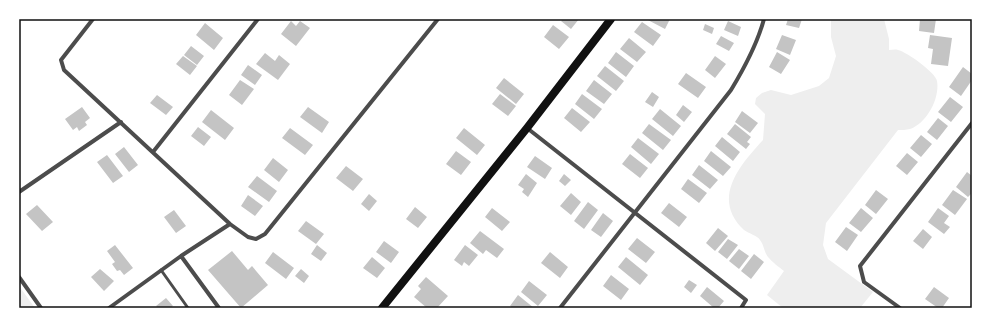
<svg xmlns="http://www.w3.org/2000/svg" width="991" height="327" viewBox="0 0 991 327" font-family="Manrope,sans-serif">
  <rect width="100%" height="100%" fill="#fff"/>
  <path fill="#eee" d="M831,19H884L889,39V50C892,50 895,49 898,50C907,52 936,73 937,81C940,98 927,123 910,129C906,130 902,130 898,130L826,223L823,245L828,259L873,292L860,308H783L767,295L784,271C779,267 772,262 768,257C764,252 764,245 760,240C757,235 749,234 744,230C711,199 739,166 763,140L765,114L755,104L756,98L762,93L771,90L791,95L819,86L829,78L836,56L831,37Z
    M19,286L35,308H19Z"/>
  <path fill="#c4c4c4" d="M563,19H579L571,29L561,21Z
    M646,19H670L665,29Z
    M788,19H802L799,28L786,25Z
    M920,19H936L934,33L919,31Z
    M291,21L296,26L300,21L310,28L296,46L281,34Z
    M728,21L741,27L738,36L724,30Z
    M642,22L661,35L653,46L634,32Z
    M205,23L223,38L214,50L196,35Z
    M705,24L714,28L712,34L703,30Z
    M553,25L569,37L559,49L544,37Z
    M782,35L796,40L790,55L776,49Z
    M930,35L952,38L948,66L931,64L933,49L928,48Z
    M721,36L734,43L729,51L716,44Z
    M629,38L646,52L637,62L620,49Z
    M191,46L204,56L197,65L184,55Z
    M616,52L634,66L626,77L608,63Z
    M777,52L790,60L781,74L769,67Z
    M265,53L275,61L279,55L290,64L278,80L256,64Z
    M183,56L197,66L190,75L176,64Z
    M715,56L726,64L715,78L705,70Z
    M248,65L262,75L255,85L241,75Z
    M605,66L624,81L616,91L597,76Z
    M963,67L972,74V80L961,96L949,87Z
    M686,73L706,87L698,98L678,84Z
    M504,78L524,94L516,104L496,88Z
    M240,80L254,89L242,105L229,95Z
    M594,80L612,94L604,104L586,91Z
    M652,92L659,97L653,107L645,102Z
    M500,94L516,106L508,116L492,104Z
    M582,94L602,109L594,119L575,104Z
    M157,95L173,107L166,115L150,103Z
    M950,97L963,107L951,122L938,112Z
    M683,105L692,112L684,122L676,115Z
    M82,107L90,118L85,122L87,125L79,131L77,127L73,130L65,119Z
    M308,107L329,122L322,133L300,117Z
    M572,108L590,122L581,132L564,118Z
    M660,109L681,126L673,136L652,119Z
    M211,110L234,128L225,140L202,122Z
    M742,111L758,123L750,133L735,122Z
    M938,118L948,126L937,140L927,132Z
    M649,124L671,140L663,150L642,133Z
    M735,124L751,137L747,142L750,144L746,149L727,134Z
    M198,127L211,137L204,146L191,136Z
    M290,128L313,145L305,155L282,138Z
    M464,128L485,145L477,155L456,138Z
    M921,135L932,144L921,157L910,148Z
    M722,137L740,152L733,161L715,146Z
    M638,138L659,154L651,164L631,147Z
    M124,147L138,165L129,172L115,154Z
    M456,151L471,162L461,175L446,164Z
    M711,151L731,167L723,176L704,161Z
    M907,153L918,162L907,175L896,166Z
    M630,154L648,168L640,178L622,164Z
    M107,155L123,176L113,183L97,162Z
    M535,156L552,168L545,179L527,167Z
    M273,158L288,170L279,182L264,170Z
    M699,165L718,180L710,189L692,175Z
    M346,166L363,179L353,191L336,178Z
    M967,172L972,176V193L968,197L956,187Z
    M526,174L537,183L528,197L522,192L524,189L518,185Z
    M564,174L571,180L565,186L559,181Z
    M257,176L277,191L269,202L248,187Z
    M688,179L707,193L699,203L681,189Z
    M876,190L888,199L876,214L865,205Z
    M953,190L967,199L955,215L942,205Z
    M571,193L581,202L571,215L560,206Z
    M369,194L377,201L369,211L361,204Z
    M248,195L263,206L255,216L241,206Z
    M588,202L598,210L584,229L574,221Z
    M669,203L687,217L679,227L661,213Z
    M37,205L53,222L42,231L26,214Z
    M415,207L427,217L418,228L406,219Z
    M492,208L510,222L502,231L485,217Z
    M861,208L873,218L861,232L849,223Z
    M938,208L949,216L944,223L950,227L944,234L928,222Z
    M174,210L186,226L176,233L164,217Z
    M603,213L613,221L601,237L591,230Z
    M306,221L324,234L316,244L298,231Z
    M846,227L858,235L847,251L835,242Z
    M718,228L728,236L715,251L706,243Z
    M923,229L932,237L923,249L913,241Z
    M480,231L504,249L497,258L486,250L483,254L470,243Z
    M637,238L655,252L646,263L628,249Z
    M728,239L738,245L727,259L718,252Z
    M384,241L399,252L391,263L376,252Z
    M115,245L133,268L124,275L120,270L117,271L112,264L115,262L107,251Z
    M317,245L327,253L321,261L311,254Z
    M465,245L478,255L469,266L464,262L462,266L454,260Z
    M739,249L749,256L739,269L729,261Z
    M232,251L248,270L252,266L268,285L241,308L208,270Z
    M273,252L294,268L286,279L265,263Z
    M550,252L568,267L560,278L541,263Z
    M754,254L764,262L751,279L741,271Z
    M372,257L385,268L377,278L363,268Z
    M626,257L648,275L640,285L618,267Z
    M100,269L114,281L104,291L91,277Z
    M301,269L309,276L304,283L295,276Z
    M611,275L629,289L621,300L603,286Z
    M426,277L448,296L437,308H427L414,297L421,289L418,286Z
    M689,280L697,285L691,293L684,287Z
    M529,281L547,295L538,306L521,292Z
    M707,287L724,301L718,308H714L700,296Z
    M934,287L949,298L942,308H938L925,299Z
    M518,295L534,308H513L510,306Z
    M166,298L173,306L170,308H158L156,306Z"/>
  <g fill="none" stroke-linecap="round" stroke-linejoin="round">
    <path stroke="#4c4c4c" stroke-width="3" d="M161,270L188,308"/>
    <path stroke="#4c4c4c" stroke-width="4" d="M93,19L61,60L64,70L230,224L248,237L256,239L265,234L438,19
      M527,128L746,300L741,308
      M153,152L258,19
      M19,192L121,122
      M181,256L219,308
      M19,277L41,308
      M109,308L181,256L230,224
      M560,308L731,90C745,67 757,45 764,19
      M900,308L864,282L860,266L972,123"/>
    <path stroke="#111" stroke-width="8" d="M382,308L527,128L611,19"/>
  </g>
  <rect width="991" height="327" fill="none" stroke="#ffffff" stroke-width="40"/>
  <rect x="20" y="20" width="951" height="287" fill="none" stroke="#111" stroke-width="1.5"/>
</svg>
